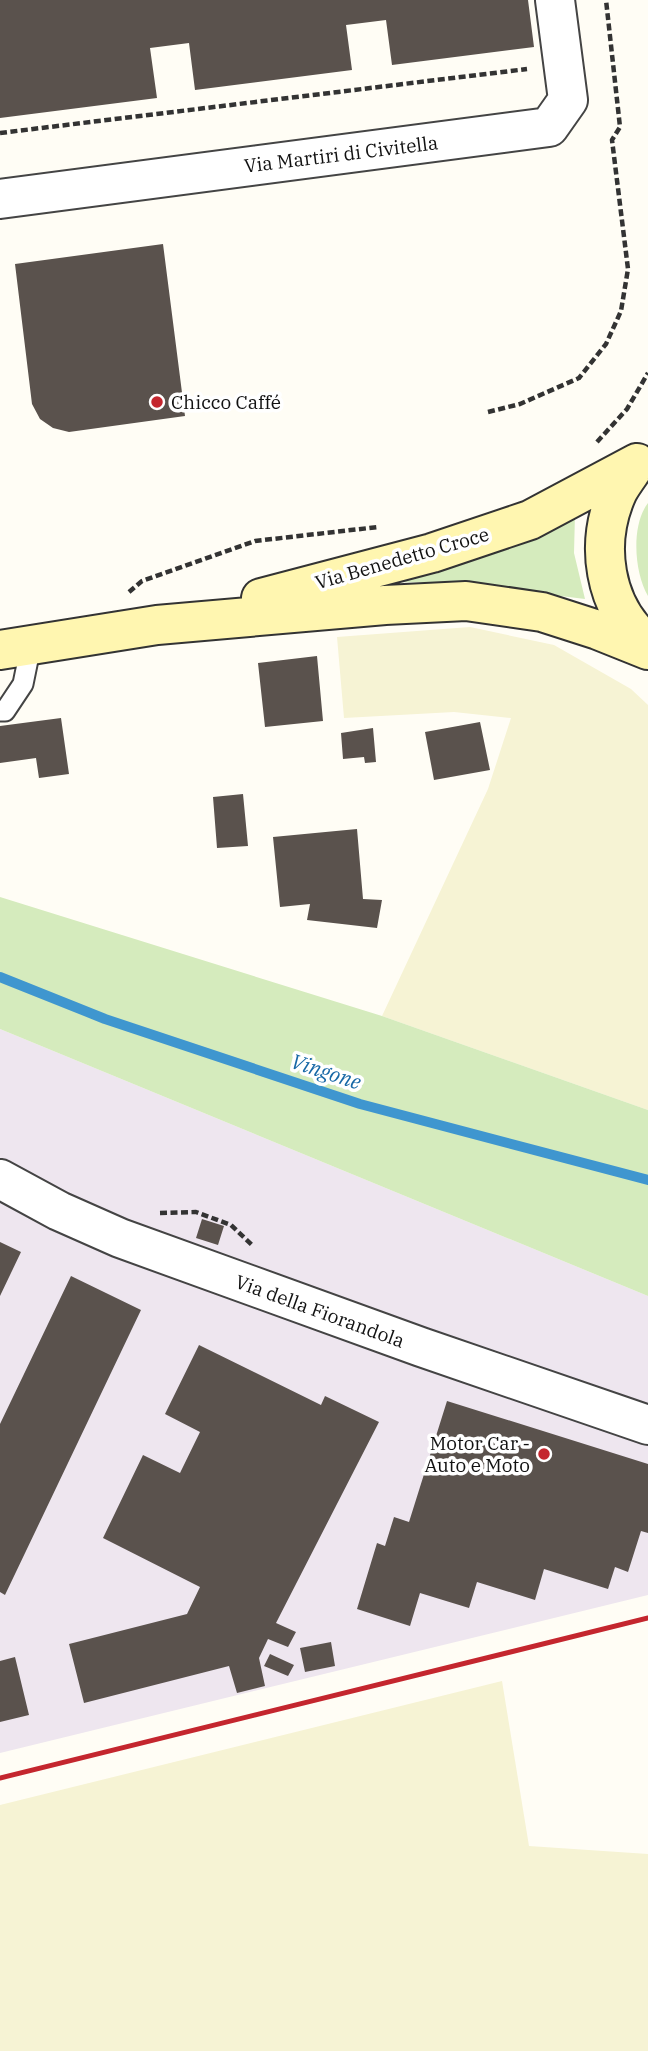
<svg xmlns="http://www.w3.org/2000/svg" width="648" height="2051" viewBox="0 0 648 2051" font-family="'IBM Plex Serif',serif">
  <rect width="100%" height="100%" fill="#fffdf5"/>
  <path fill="#eee6ef" d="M0,1029L648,1296V1595L0,1753Z"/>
  <path fill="#f6f3d4" d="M470,627L554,645L631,689L648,705V1110L382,1016L488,789L511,718L454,712L344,718L337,637Z
    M502,1681L529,1846L648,1854V2051H0V1805Z"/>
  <path fill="#d5ebbd" d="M648,503V596C634,572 631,525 648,503Z
    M575,514L574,553L585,599L456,583L388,582Z
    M0,897L382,1016L648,1110V1296L0,1029Z"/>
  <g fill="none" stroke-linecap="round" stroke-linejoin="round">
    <path stroke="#3f96cf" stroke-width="10" d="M0,977L105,1019L360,1104L648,1180"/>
  </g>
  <path fill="#5a524d" d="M0,0H528L534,47L392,65L386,20L346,25L352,70L195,90L189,43L150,48L157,98L0,118Z
    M163,244L185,416L69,432L53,428L40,419L32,404L15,264Z
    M317,656L323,721L265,727L258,663Z
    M61,718L69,774L39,778L36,758L0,763V726Z
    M480,722L490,770L434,780L425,732Z
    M373,728L376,762L365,763L364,757L343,759L341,733Z
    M243,794L248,846L217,848L213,797Z
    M357,829L363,899L382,900L377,928L307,920L310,904L280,907L273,837Z
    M202,1219L224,1226L218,1245L196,1238Z
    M0,1242L21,1252L0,1296Z
    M71,1276L141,1310L5,1595L0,1592V1424Z
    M199,1345L321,1405L325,1396L379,1422L276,1623L296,1632L288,1647L268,1639L259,1658L265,1686L237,1693L229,1666L84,1703L69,1644L187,1614L200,1587L103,1538L143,1455L180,1473L200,1432L165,1414Z
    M447,1401L648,1464V1533L641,1531L628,1572L615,1567L608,1589L544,1569L535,1600L477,1582L469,1608L420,1593L410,1626L357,1609L377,1543L385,1546L394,1517L409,1522Z
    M331,1642L335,1666L305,1672L300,1648Z
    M270,1654L294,1665L288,1676L264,1666Z
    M15,1657L29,1715L0,1722V1661Z"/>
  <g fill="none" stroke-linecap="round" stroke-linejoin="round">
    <g stroke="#444" stroke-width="23">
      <path id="service" d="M0,711H5L23,684L31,645"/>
    </g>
    <g stroke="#444" stroke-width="42">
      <path id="minor" d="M0,199L549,127L568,100L555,0
        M0,1179L59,1211L120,1238L421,1347L648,1425"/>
    </g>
    <g stroke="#333" stroke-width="42">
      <path id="secondary" d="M636,464C630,473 623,482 618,491C594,543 603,607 648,644
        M261,598L432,553L530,520L637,463
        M0,650L157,625L385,605L466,601L542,612L598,630L648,650"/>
    </g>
    <path stroke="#333" stroke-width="4.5" stroke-dasharray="7 3.5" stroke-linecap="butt" d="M0,133L527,69
      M488,412L520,404L579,378L606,344L621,311L628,269L612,140L620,127L606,0
      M597,442L627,409L648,373
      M129,592L142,581L255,541L378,527
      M160,1213L196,1212L231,1225L253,1246"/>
    <use href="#service" stroke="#fff" stroke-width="19"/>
    <use href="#minor" stroke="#fff" stroke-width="38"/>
    <use href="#secondary" stroke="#fff6b0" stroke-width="38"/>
    <path stroke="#c4262e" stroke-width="5" d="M0,1778L648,1618"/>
  </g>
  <g fill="#c4262e" stroke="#fff" stroke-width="2.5">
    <circle cx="157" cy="402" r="7"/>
    <circle cx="544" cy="1454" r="7"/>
  </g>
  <g text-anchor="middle" stroke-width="7" stroke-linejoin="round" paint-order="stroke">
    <g font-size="19" fill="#111" stroke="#fff">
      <text transform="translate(341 154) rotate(-7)" y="7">Via Martiri di Civitella</text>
      <text transform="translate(402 558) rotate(-16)" y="7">Via Benedetto Croce</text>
      <text transform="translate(320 1311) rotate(20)" y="7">Via della Fiorandola</text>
    </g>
    <g font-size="19" fill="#111" stroke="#fff" text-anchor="start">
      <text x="171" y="409">Chicco Caffé</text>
      <text x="530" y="1450" text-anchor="end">Motor Car -<tspan x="530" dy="22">Auto e Moto</tspan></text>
    </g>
    <g font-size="21" font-style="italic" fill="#1768a6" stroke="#fff">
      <text transform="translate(326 1072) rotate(18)" y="7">Vingone</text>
    </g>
  </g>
</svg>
